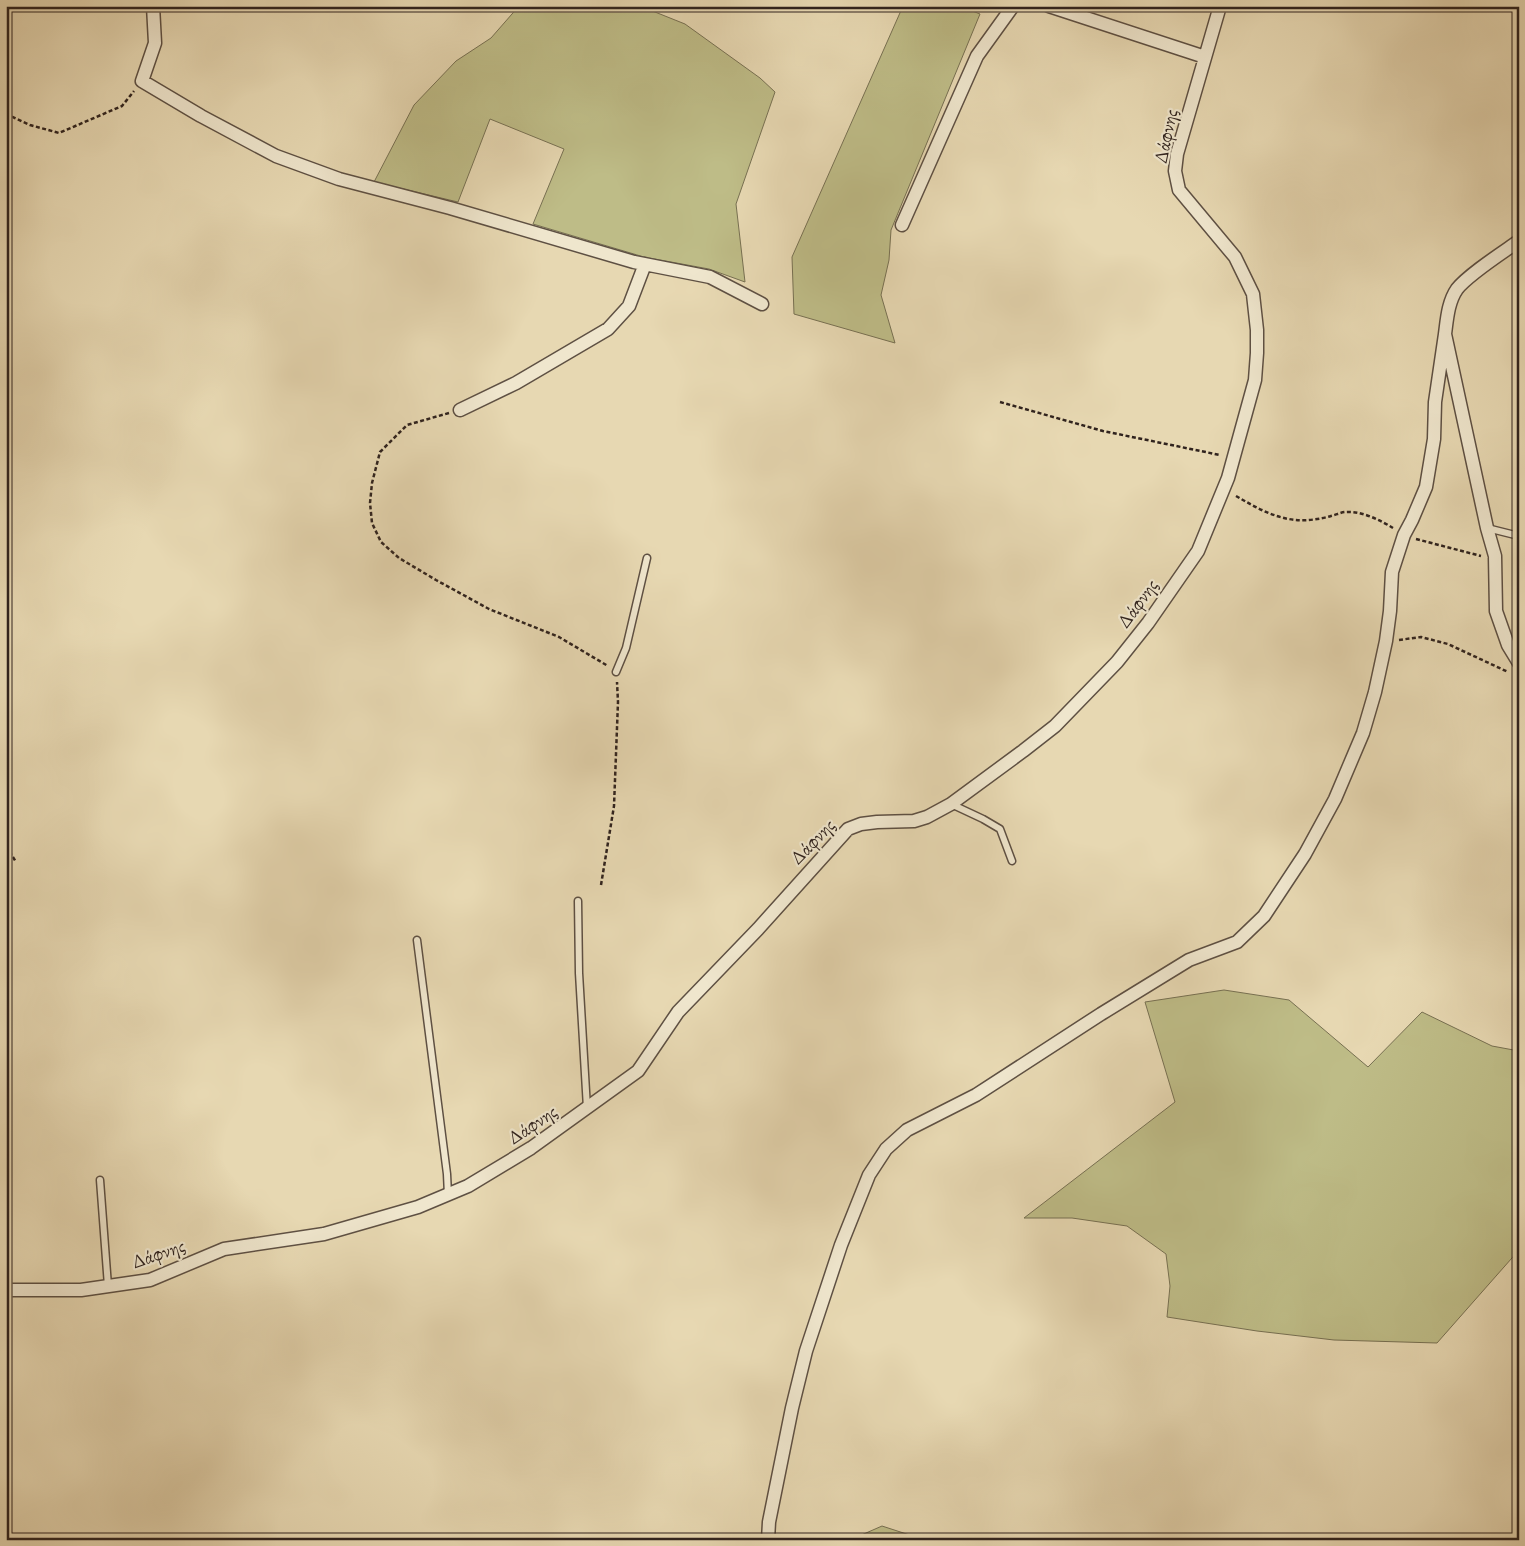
<svg xmlns="http://www.w3.org/2000/svg" width="1525" height="1546" viewBox="0 0 1525 1546" font-family="'EB Garamond',serif">
  <rect width="100%" height="100%" fill="#e7d8b2"/>
  <filter id="stains"><feTurbulence type="fractalNoise" baseFrequency=".004" numOctaves="4"/><feColorMatrix values="0 0 0 0 .2 0 0 0 0 .09 0 0 0 0 .02 0 0 0 .5 -.17"/></filter>
  <radialGradient id="worn" r=".72"><stop offset=".6" stop-color="#630" stop-opacity="0"/><stop offset="1" stop-color="#630" stop-opacity=".3"/></radialGradient>
  <path fill="#bebc87" stroke="#777052" d="M519,6H640L685,24L760,78L775,92L736,204L745,282L709,269L644,257L533,224L564,149L490,119L458,202L374,182L414,105L456,61L491,38Z
    M903,6H960L980,14L891,230L889,260L881,295L895,343L794,314L792,257Z
    M1224,990L1289,1000L1368,1067L1422,1012L1492,1046L1519,1051V1250L1437,1343L1334,1340L1257,1331L1167,1317L1170,1286L1166,1254L1127,1226L1072,1218H1024L1175,1102L1145,1002Z
    M882,1526L925,1540H850Z"/>
  <g fill="none" stroke-linecap="round" stroke-linejoin="round">
    <g stroke="#5e5043" stroke-width="9">
      <path id="service" d="M1487,528L1519,536
        M616,672L626,648L647,558
        M951,804L983,819L1000,829L1012,861
        M578,901L579,973L587,1108
        M417,940L447,1174L448,1195
        M100,1180L108,1286"/>
    </g>
    <g stroke="#5e5043" stroke-width="15">
      <path id="minor" d="M153,6L155,43L142,81L201,116L276,156L339,179L450,208L634,262L710,277L762,304
        M1049,6L1205,57
        M902,225L977,56L1013,6
        M1519,241C1502,253 1469,274 1457,289C1448,302 1447,319 1445,334L1487,528L1495,556L1496,611L1508,645L1519,663
        M460,410L516,383L608,329L629,306L645,264
        M6,1290H81L150,1280L224,1249L324,1234L418,1207L468,1186L531,1148L638,1071L678,1012L758,929L848,829L861,824L877,822L914,821L927,817L951,804L1023,751L1055,726L1117,662L1148,623L1198,551L1228,478L1255,380L1257,353V330L1253,294L1235,257L1179,190L1175,171L1177,154L1220,6
        M768,1540L769,1522L792,1408L806,1351L841,1245L869,1175L886,1149L907,1130L976,1095L1101,1014L1189,960L1237,942L1264,916L1305,854L1335,799L1363,733L1375,692L1386,641L1390,611L1392,572L1404,535L1412,520L1426,487L1434,439L1435,402L1445,334"/>
    </g>
    <path stroke="#30231e" stroke-width="2.5" stroke-dasharray="4 2.5" stroke-linecap="butt" d="M6,114L30,125L59,133L122,106L134,91
      M1000,402L1103,431L1220,455
      M449,413L407,425L380,452L372,483L370,503L372,523L381,542L399,558L436,580L489,609L559,637L608,666
      M1236,496C1255,507 1274,518 1296,520C1307,521 1321,519 1331,516C1336,515 1341,512 1346,512C1362,511 1380,520 1393,528
      M1416,539L1481,556
      M1399,640L1421,637L1448,644L1508,672
      M6,846L16,862
      M601,885L614,806L618,702L617,682"/>
    <use href="#service" stroke="#efe6cd" stroke-width="6"/>
    <use href="#minor" stroke="#efe6cd" stroke-width="12"/>
  </g>
  <g text-anchor="middle" stroke-width="4.5" stroke-linejoin="round" paint-order="stroke">
    <g font-size="19" fill="#30231e" stroke="#efe6cd">
      <text transform="translate(1165 136) rotate(-78)" y="7">Δάφνης</text>
      <text transform="translate(1137 603) rotate(-54)" y="7">Δάφνης</text>
      <text transform="translate(812 841) rotate(-46)" y="7">Δάφνης</text>
      <text transform="translate(532 1124) rotate(-34)" y="7">Δάφνης</text>
      <text transform="translate(158 1253) rotate(-19)" y="7">Δάφνης</text>
    </g>
  </g>
  <rect width="1525" height="1546" fill="none" stroke="#e7d8b2" stroke-width="25"/>
  <rect x="8" y="8" width="1510" height="1531" fill="none" stroke="#30231e" stroke-width="2.5"/>
  <rect x="12" y="12" width="1500" height="1521" fill="none" stroke="#30231e"/>
  <rect width="100%" height="100%" filter="url(#stains)"/>
  <rect width="100%" height="100%" fill="url(#worn)"/>
</svg>
